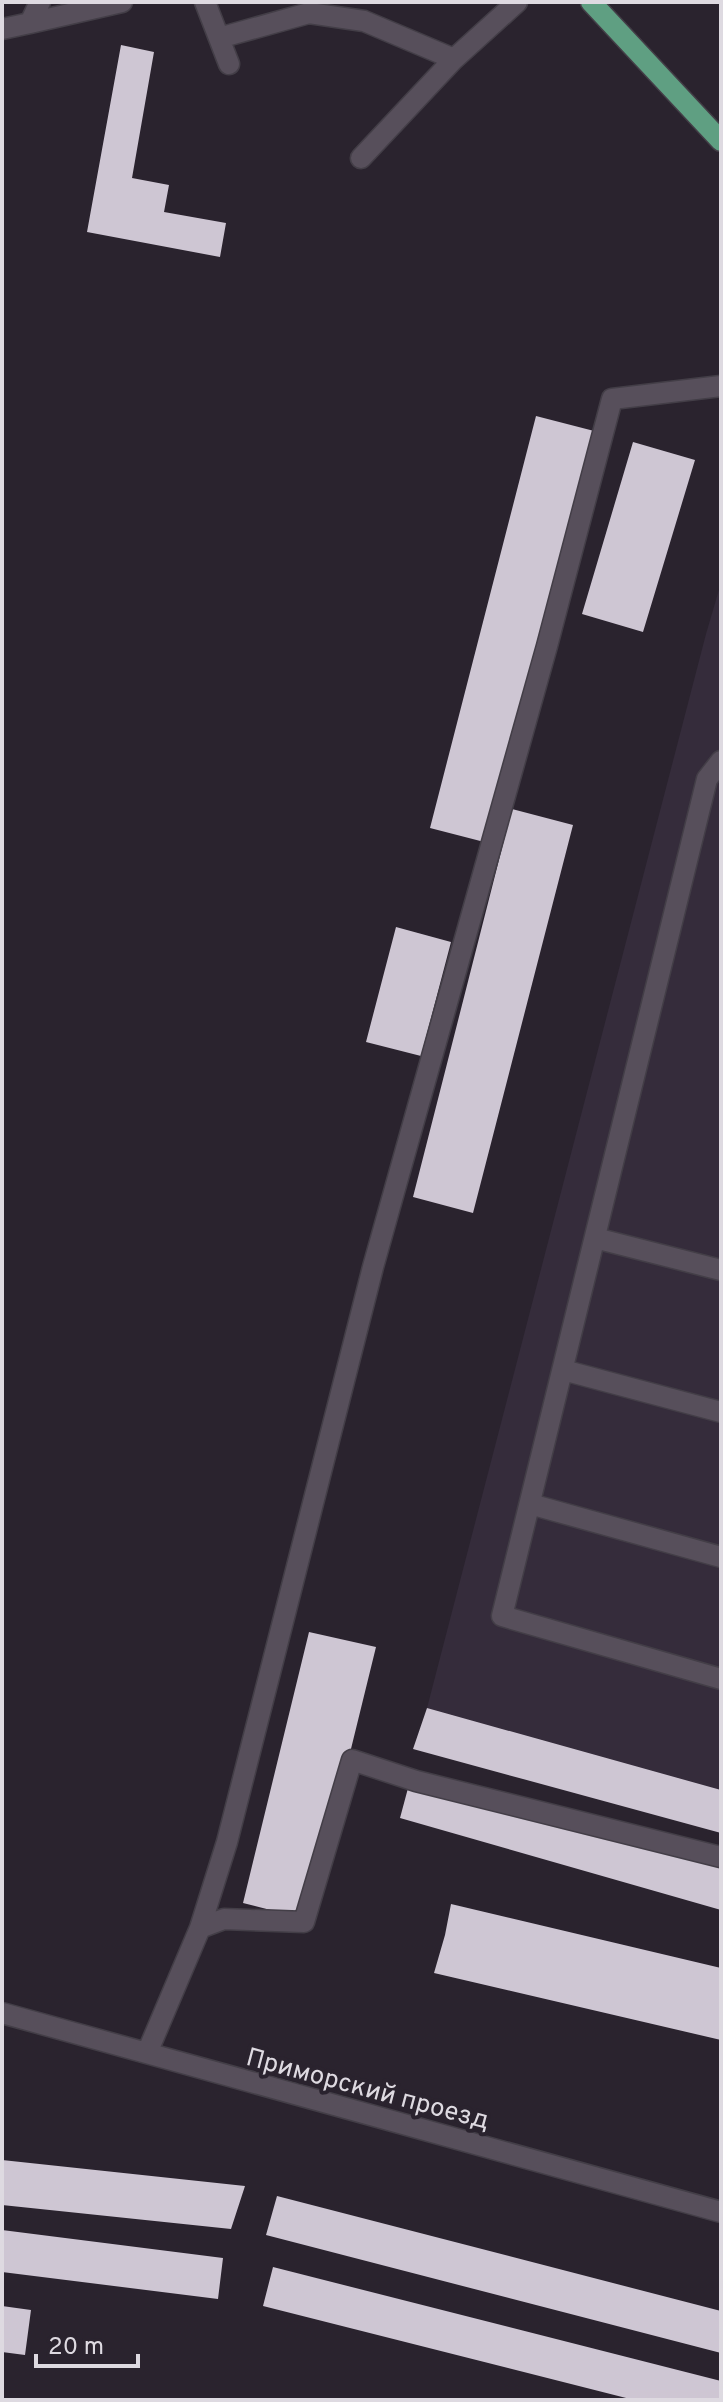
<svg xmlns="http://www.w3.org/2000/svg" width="723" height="2402" viewBox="0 0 723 2402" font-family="Overpass,sans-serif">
  <rect width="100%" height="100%" fill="#2a232e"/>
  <path fill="#352c3b" d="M721,583V1790L427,1708L706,634Z"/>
  <path fill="#cec6d3" d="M121,45L154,52L132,178L169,185L164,212L226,223L220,257L87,232Z
    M536,416L598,432L492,844L430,828Z
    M633,442L695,460L643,632L582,614Z
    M512,809L573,825L473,1213L413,1197Z
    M396,927L451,942L421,1056L366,1042Z
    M309,1632L376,1647L309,1920L243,1903Z
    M427,1708L721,1790V1833L413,1749Z
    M411,1777L721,1865V1910L400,1818Z
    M451,1904L721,1968V2040L434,1973L445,1935Z
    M2,2160L245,2186L231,2229L2,2205Z
    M277,2196L721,2311V2353L266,2235Z
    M2,2230L223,2258L218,2299L2,2272Z
    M273,2267L721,2381V2400H634L263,2306Z
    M2,2306L31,2310L25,2355L2,2352Z"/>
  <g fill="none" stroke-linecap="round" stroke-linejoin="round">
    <g stroke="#433e47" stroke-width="23">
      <path id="minor" d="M205,2L229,64
        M30,23L122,2
        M2,29L30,23L40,2
        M219,38L309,13L364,21L454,59
        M361,158L454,59L517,2
        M721,761L707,779L502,1616L721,1679
        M595,1238L721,1270
        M563,1370L721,1412
        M530,1504L721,1557
        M200,1928L224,1919L304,1922L352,1760L416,1781L721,1857
        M2,2013L721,2212
        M147,2053L200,1928L227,1842L373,1267L547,646L612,399L721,386"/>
    </g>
    <g stroke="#433e47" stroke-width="23">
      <path id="major" d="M591,2L721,141"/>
    </g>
    <use href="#minor" stroke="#574f5b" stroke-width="20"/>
    <use href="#major" stroke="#5f9f82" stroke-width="20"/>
  </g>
  <g text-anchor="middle" stroke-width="8" stroke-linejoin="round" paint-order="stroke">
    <g font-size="26" fill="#dedae1" stroke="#2a232e">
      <text transform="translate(368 2088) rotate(15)" y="9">Приморский проезд</text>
    </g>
  </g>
  <rect width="723" height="2402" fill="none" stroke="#dedae1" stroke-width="8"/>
  <path d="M36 2354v12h102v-12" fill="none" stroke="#dedae1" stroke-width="4"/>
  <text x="48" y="2354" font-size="24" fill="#dedae1" stroke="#2a232e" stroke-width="6" paint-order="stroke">20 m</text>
</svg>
